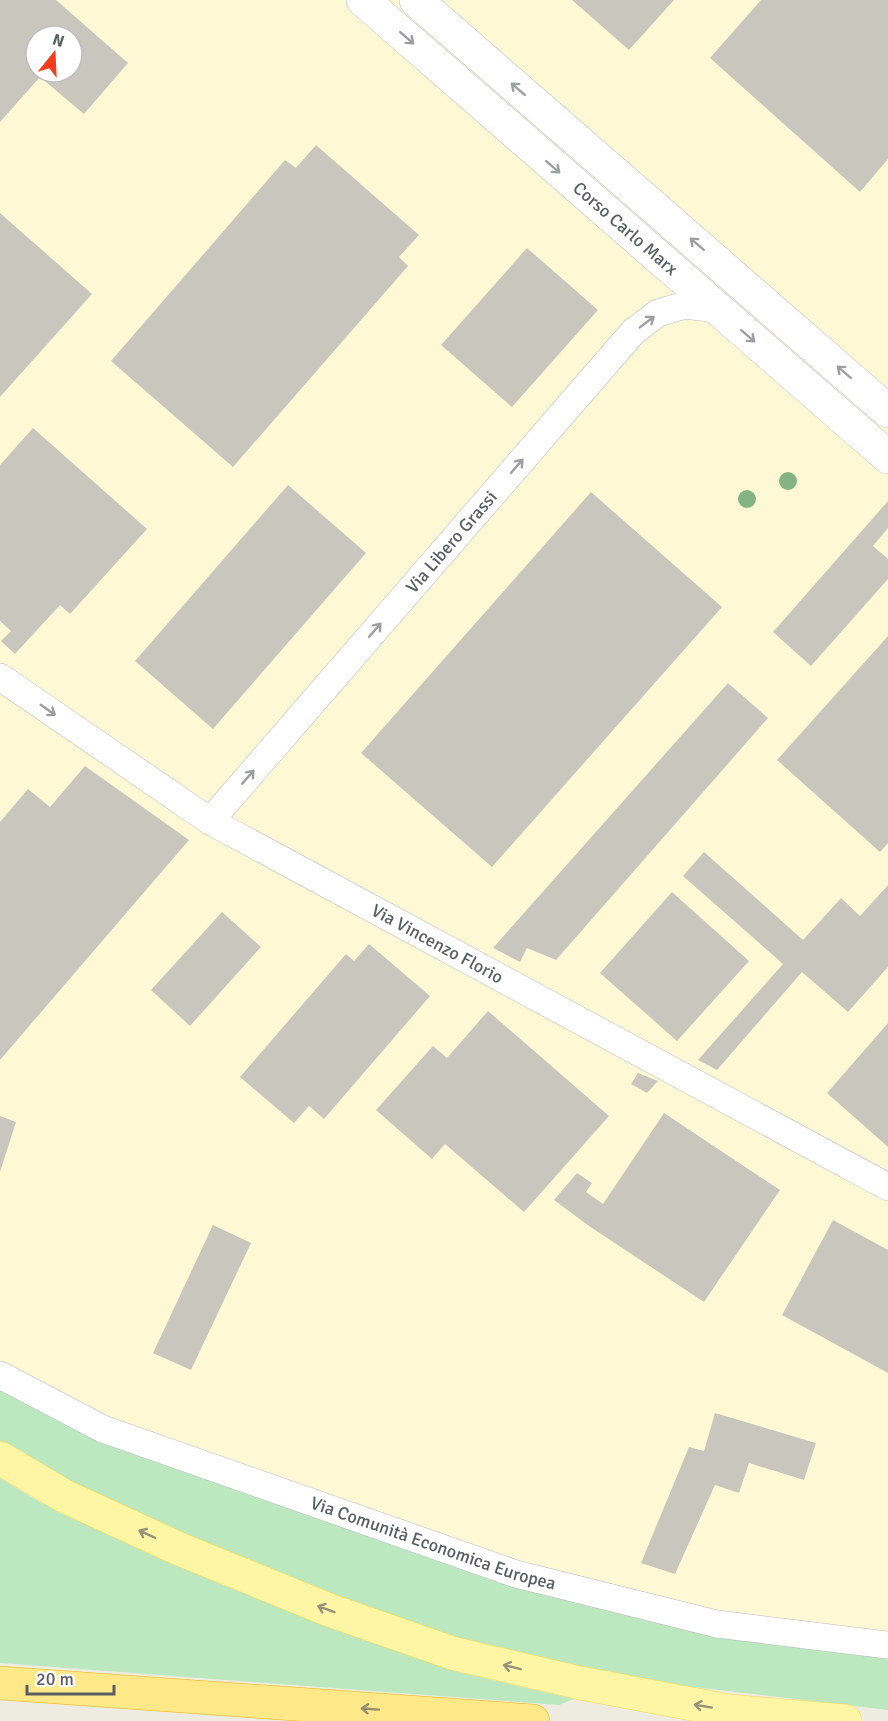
<svg xmlns="http://www.w3.org/2000/svg" width="888" height="1721" viewBox="0 0 888 1721" font-family="Signika,sans-serif">
  <rect width="100%" height="100%" fill="#eeece1"/>
  <path fill="#fff8d5" fill-rule="evenodd" d="M0,0H888V1657L741,1641L597,1605L0,1384ZM36,36H72V72H36Z"/>
  <path fill="#bbe8be" d="M0,1384L597,1605L741,1641L888,1657V1710L685,1686L562,1665L470,1643L349,1604L179,1532L51,1472L0,1442Z
    M0,1478L38,1501L185,1568L396,1650L458,1672L574,1699L559,1705L0,1663Z"/>
  <path fill="#c9c6be" fill-rule="evenodd" d="M0,0H56L128,63L84,114L40,77L0,122ZM36,36H72V72H36Z
    M572,0H674L629,50Z
    M761,0H888V159L860,192L710,58Z
    M316,145L419,235L399,257L408,266L233,467L111,361L285,160L296,168Z
    M0,213L92,294L0,397Z
    M527,248L598,310L512,407L441,345Z
    M33,428L147,529L70,614L60,605L15,654L1,641L11,631L0,621V465Z
    M288,485L366,553L213,729L135,661Z
    M591,492L722,607L492,867L361,753Z
    M888,501V528L873,546L888,559V579L811,666L773,632Z
    M888,636V843L880,852L777,760Z
    M728,683L768,718L556,960L527,948L520,962L493,948Z
    M85,766L189,840L0,1060V822L28,789L50,807Z
    M704,852L803,940L841,898L860,916L888,885V967L848,1012L802,972L717,1070L698,1060L783,964L683,876Z
    M672,892L749,961L677,1041L600,973Z
    M222,912L261,947L190,1026L151,990Z
    M369,944L430,996L324,1119L309,1106L294,1123L240,1077L346,954L354,961Z
    M488,1011L609,1116L524,1212L445,1144L432,1159L376,1110L433,1046L447,1058Z
    M888,1023V1147L827,1093Z
    M638,1073L658,1081L647,1093L631,1084Z
    M664,1113L780,1190L704,1302L589,1226L554,1200L577,1173L592,1183L586,1192L603,1204Z
    M0,1116L16,1122L0,1172Z
    M833,1220L888,1250V1373L782,1315Z
    M213,1225L251,1243L191,1370L153,1353Z
    M715,1413L816,1443L804,1480L749,1463L739,1493L715,1485L675,1574L641,1563L689,1447L704,1451Z"/>
  <g fill="none" stroke-linecap="round" stroke-linejoin="round">
    <g stroke="#b9bbc2" stroke-width="28">
      <g id="street">
        <path id="s1" d="M0,677L210,821L888,1187"/>
        <path id="s2" d="M210,821L633,332L658,313L685,305L717,309"/>
        <path id="s3" d="M0,1375L103,1429L516,1574L717,1624L888,1645"/>
      </g>
    </g>
    <g stroke="#babdc4" stroke-width="34">
      <g id="secondary">
        <path id="s4" d="M363,0L888,457"/>
        <path d="M416,0L888,411"/>
      </g>
    </g>
    <g stroke="#fdd64c" stroke-width="34">
      <path id="primary" d="M0,1458L64,1496L177,1548L329,1610L452,1653L580,1683L729,1711L845,1721"/>
    </g>
    <g stroke="#efb300" stroke-width="34">
      <path id="highway" d="M0,1683L533,1721"/>
    </g>
    <use href="#street" stroke="#fff" stroke-width="27"/>
    <use href="#secondary" stroke="#fff" stroke-width="33"/>
    <use href="#primary" stroke="#fff6a5" stroke-width="33"/>
    <use href="#highway" stroke="#ffe887" stroke-width="33"/>
  </g>
  <g fill="#84b484">
    <circle cx="788" cy="481" r="9"/>
    <circle cx="747" cy="499" r="9"/>
  </g>
  <defs><path id="oneway-shaft" d="M-6 0H5M1.5-3L5.5 0L1.5 3" fill="none" stroke-width="1.6" stroke-linecap="round" stroke-linejoin="round" transform="scale(1.5)"/></defs>
  <g stroke="#9c9ea2">
    <use href="#oneway-shaft" transform="translate(407 38) rotate(41)"/>
    <use href="#oneway-shaft" transform="translate(518 89) rotate(-139)"/>
    <use href="#oneway-shaft" transform="translate(553 167) rotate(41)"/>
    <use href="#oneway-shaft" transform="translate(697 244) rotate(-139)"/>
    <use href="#oneway-shaft" transform="translate(647 322) rotate(-37)"/>
    <use href="#oneway-shaft" transform="translate(748 336) rotate(41)"/>
    <use href="#oneway-shaft" transform="translate(844 372) rotate(-139)"/>
    <use href="#oneway-shaft" transform="translate(517 466) rotate(-49)"/>
    <use href="#oneway-shaft" transform="translate(375 630) rotate(-49)"/>
    <use href="#oneway-shaft" transform="translate(48 710) rotate(35)"/>
    <use href="#oneway-shaft" transform="translate(248 777) rotate(-49)"/>
  </g>
  <g stroke="#94937b">
    <use href="#oneway-shaft" transform="translate(147 1534) rotate(-155)"/>
    <use href="#oneway-shaft" transform="translate(326 1609) rotate(-159)"/>
    <use href="#oneway-shaft" transform="translate(512 1667) rotate(-166)"/>
    <use href="#oneway-shaft" transform="translate(703 1706) rotate(-170)"/>
  </g>
  <use stroke="#948e70" href="#oneway-shaft" transform="translate(370 1709) rotate(-176)"/>
  <g text-anchor="middle" stroke-width="5" stroke-linejoin="round" paint-order="stroke">
    <g font-size="18" fill="#5a5d64" stroke="#fff">
      <text dy="6" stroke="none"><textPath href="#s4" startOffset="348">Corso Carlo Marx</textPath></text>
      <text dy="6" stroke="none"><textPath href="#s2" startOffset="369">Via Libero Grassi</textPath></text>
      <text dy="6" stroke="none"><textPath href="#s1" startOffset="513">Via Vincenzo Florio</textPath></text>
      <text dy="6" stroke="none"><textPath href="#s3" startOffset="466">Via Comunità Economica Europea</textPath></text>
    </g>
  </g>
  <g transform="translate(54 54) rotate(18)"><circle r="28" fill="#ffffff" stroke="#bdbec1" stroke-width="1.5"/>
  <path d="M0-4.5L10 22L0 15L-10 22Z" fill="#f73c1e"/>
  <text y="-9" font-size="16" font-weight="bold" text-anchor="middle" fill="#5a5d64">N</text>
  </g>
  <path d="M27 1685v9h87v-9" fill="none" stroke="#5a5d64" stroke-width="3"/>
  <text x="36" y="1685" font-size="18" fill="#5a5d64" stroke="#ffffff" stroke-width="4.5" paint-order="stroke">20 m</text>
</svg>
